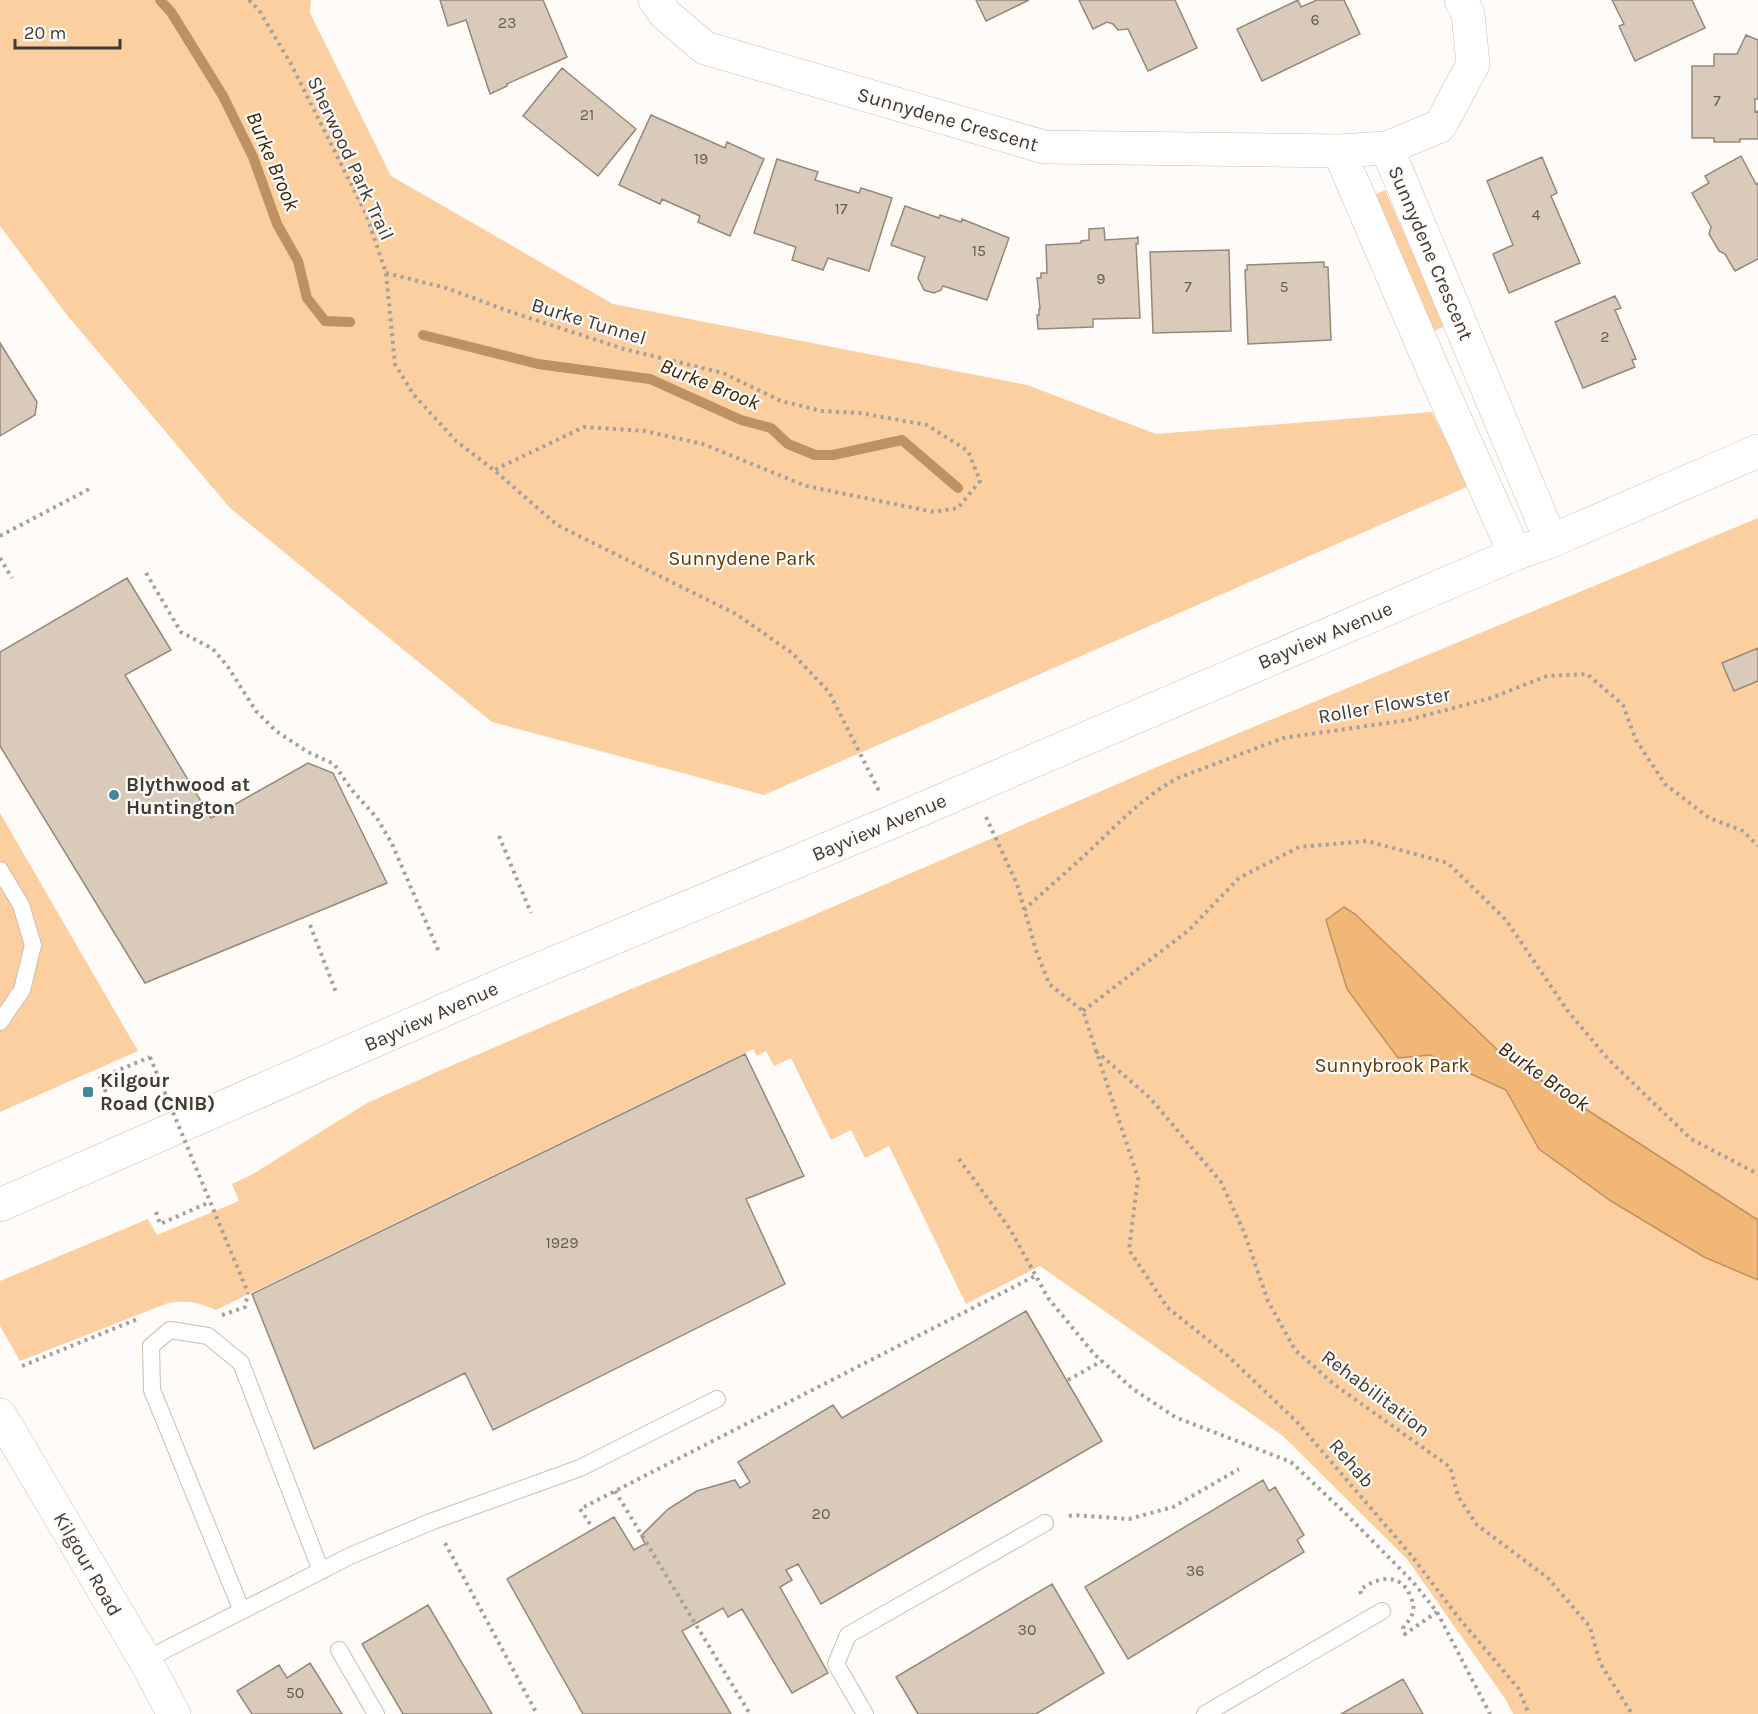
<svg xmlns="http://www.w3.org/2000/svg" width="1758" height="1714" viewBox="0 0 1758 1714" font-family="Karla,sans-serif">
  <rect width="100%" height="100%" fill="#fefbf8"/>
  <path fill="#fccfa1" d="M0,0H311L310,13L391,176L613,304L1027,385L1156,434L1432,412L1469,486L764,795L492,722L230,508L67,315L0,226Z
    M1385,190L1445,326L1432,332L1372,196Z
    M1758,518V1714H1513L1506,1700L1407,1559L1283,1436L1040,1266L966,1304L889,1146L865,1158L851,1130L831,1140L791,1058L774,1066L766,1051L757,1056L753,1049L216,1310C198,1302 188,1300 168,1303L20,1361L0,1326V1281L148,1219L157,1235L239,1201L232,1184L251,1175L367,1103L446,1068L631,989L793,924L1157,767Z
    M0,813L138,1051L0,1112Z"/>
  <path fill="#f2b676" stroke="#bd9162" stroke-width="1.5" d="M1344,907L1355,914L1505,1057L1758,1220V1280L1704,1257L1611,1201L1539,1149L1506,1090L1430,1055L1398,1058L1347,989L1326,920Z"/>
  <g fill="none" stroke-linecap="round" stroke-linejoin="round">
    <path stroke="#bd9162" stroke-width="10" d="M160,0L171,12L223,96L253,157L277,224L298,261L307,298L325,321L350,322
      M423,335L538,364L650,379L741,420L771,428L788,444L815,455H833L902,440L958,488"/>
  </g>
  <path fill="#d9caba" stroke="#968879" stroke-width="1.5" d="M440,0H543L567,57L507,84V86L490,94L466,20L448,26Z
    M976,0H1029L986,21Z
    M1079,0H1175L1197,48L1148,71L1128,29L1118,30L1113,24L1107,22L1093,29Z
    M1298,0L1301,7L1317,0H1344L1360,34L1262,81L1237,29Z
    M1612,0H1692L1705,28L1635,61L1619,26L1624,24Z
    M1746,35L1758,40V99H1755V112L1758,111V139H1740V142H1714V138H1692V66H1714V54H1737Z
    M562,68L636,129L598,176L523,116Z
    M651,115L725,148L727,142L764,159L730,236L698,222L700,216L662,199L660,204L619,185Z
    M1741,156L1756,184L1758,183V259L1735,271L1725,254L1719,251L1709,234L1711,227L1692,193L1709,183L1705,176Z
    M1542,157L1557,193L1551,196L1580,263L1509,293L1493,254L1513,245L1487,181Z
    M777,159L818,172L815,180L859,193L861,188L892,198L869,271L828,258L823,270L792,260L796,247L754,233Z
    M905,206L939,218L940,215L961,222L962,219L1009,238L987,300L943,286L941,290L934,293L924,290L918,278L925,257L891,245Z
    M1104,228L1105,240L1136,238L1138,237V244H1136L1140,318L1093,319V327L1038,329L1037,315H1039V309H1040L1037,278H1041V273H1047L1046,245L1081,243V241L1089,240V229Z
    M1229,250L1231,331L1153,333L1150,252Z
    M1324,262V267H1328L1331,340L1248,344L1245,270H1247V265Z
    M1615,296L1621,308L1615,310L1636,359L1632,360L1635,367L1583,388L1555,322Z
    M0,343L37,402L35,415L0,436Z
    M127,578L171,650L125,675L211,818L308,763L333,773L387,883L145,983L0,746V652Z
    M1758,648V681L1734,691L1722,663Z
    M745,1054L804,1176L746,1199L785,1284L493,1430L465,1373L314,1449L252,1294Z
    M1026,1311L1102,1441L821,1604L798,1564L786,1570L792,1580L780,1587L828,1673L792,1693L742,1609L728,1617L723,1608L682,1631L731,1714H583L507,1579L614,1517L634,1550L645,1544L641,1536L668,1509L697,1491L735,1480L740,1488L750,1482L738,1462L833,1405L842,1418Z
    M1263,1480L1269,1491L1275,1487L1304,1535L1297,1540L1304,1552L1128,1659L1085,1587Z
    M1052,1584L1104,1673L1036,1714H918L896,1677Z
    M428,1605L492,1714H403L362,1644Z
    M310,1663L342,1714H252L237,1691L279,1665L287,1678Z
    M1403,1679L1423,1714H1341Z"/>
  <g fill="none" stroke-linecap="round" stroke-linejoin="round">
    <g stroke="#cdbeae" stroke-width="18">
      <path id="service" d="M0,870L21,905L33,945L22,990L0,1022
        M242,1611L152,1390L151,1346L170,1330L208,1336L241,1363L321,1571
        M339,1650L376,1714
        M145,1660L352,1555L433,1521L580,1468L717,1399
        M865,1714L836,1664L848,1635L1045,1523
        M1205,1714L1382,1611"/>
    </g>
    <g stroke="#cdbeae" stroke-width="34">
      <path id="minor" d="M655,0L665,14L705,48L1044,147L1339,151L1387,148L1440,126L1473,64L1468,14L1461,0
        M1387,148L1551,541
        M1339,151L1435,374L1515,554
        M0,1415L145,1660L174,1714"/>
    </g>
    <g stroke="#cdbeae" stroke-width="34">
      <path id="secondary" d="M0,1205L506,983L894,821L1515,554L1551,541L1758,451"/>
    </g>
    <path stroke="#a4a09c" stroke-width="4" stroke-dasharray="3 4.5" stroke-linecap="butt" d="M249,0L259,10L291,64L366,214L386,273L395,364L413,394L456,441L494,470L557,525L736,614L792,653L829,692L879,791
      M386,273L446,288L514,313L624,349L723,373L781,401L822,411L860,413L927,425L968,451L980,481L958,508L934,512L806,486L703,444L645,431L584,427L494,470
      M0,536L93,487
      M0,558L12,578
      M146,573L181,632L213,649L228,667L256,711L276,731L308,752L334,764L351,789L377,818L392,844L439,952
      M986,817L1017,884L1036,950L1049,984L1083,1011L1138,1178L1129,1250L1167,1307L1228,1356L1298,1423L1411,1555L1458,1617L1518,1688L1529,1714
      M499,836L531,913
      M1024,910C1044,891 1066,873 1086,854C1115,827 1142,797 1178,778L1283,738L1408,720L1491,698L1547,676L1587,674L1623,705L1636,740L1665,784L1709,818L1743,831L1758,846
      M310,925L337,995
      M1083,1011L1189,930L1239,878L1299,847L1367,841L1448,863L1506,920L1567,1010L1608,1059L1691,1139L1758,1174
      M1096,1051L1150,1098L1221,1182L1244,1232L1268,1301L1295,1350L1335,1385L1450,1467L1458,1496L1477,1525L1548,1578L1590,1627L1600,1663L1632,1714
      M106,1092L100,1078L150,1057
      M959,1159L1010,1229L1048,1298L1094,1354L1133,1389L1175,1417L1291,1462L1345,1513L1413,1582L1437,1612L1490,1714
      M156,1212L160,1224L210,1202
      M222,1315L245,1307L248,1293
      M22,1366L140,1318
      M1068,1380L1102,1361
      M615,1491L750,1714
      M1069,1516L1074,1515L1129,1519L1173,1507L1239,1469
      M590,1524L580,1509L1035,1276
      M445,1543L537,1714
      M1361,1594L1360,1590C1378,1576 1402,1572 1411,1598C1413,1602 1414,1606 1413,1612C1411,1618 1407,1623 1403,1628L1405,1634L1437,1612"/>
    <use href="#service" stroke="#fff" stroke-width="16"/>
    <use href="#minor" stroke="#fff" stroke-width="33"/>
    <use href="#secondary" stroke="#fff" stroke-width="33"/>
    <path stroke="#a4a09c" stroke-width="4" stroke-dasharray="3 4.5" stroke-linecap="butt" d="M150,1057L248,1293"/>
  </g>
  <g fill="#448697" stroke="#fefbf8" stroke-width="2">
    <circle cx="114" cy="795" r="6"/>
    <rect x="82" y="1086" width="12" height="12" rx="3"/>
  </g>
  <g text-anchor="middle" stroke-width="4.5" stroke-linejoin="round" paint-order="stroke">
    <g font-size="16" fill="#665e56">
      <text x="1315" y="25">6</text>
      <text x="507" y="28">23</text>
      <text x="1717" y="106">7</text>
      <text x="587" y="120">21</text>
      <text x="701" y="164">19</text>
      <text x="841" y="214">17</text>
      <text x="1536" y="220">4</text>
      <text x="979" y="256">15</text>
      <text x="1101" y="284">9</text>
      <text x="1188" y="292">7</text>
      <text x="1284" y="292">5</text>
      <text x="1605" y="342">2</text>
      <text x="562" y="1248">1929</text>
      <text x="821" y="1519">20</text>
      <text x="1195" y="1576">36</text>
      <text x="1027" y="1635">30</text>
      <text x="295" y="1698">50</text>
    </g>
    <g font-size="20" fill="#403a34" stroke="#fefbf8">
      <text transform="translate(948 119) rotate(16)" y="7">Sunnydene Crescent</text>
      <text transform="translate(351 158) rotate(65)" y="7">Sherwood Park Trail</text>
      <text transform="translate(1431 253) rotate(67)" y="7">Sunnydene Crescent</text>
      <text transform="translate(589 321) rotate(17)" y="7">Burke Tunnel</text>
      <text transform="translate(1325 635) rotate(-23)" y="7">Bayview Avenue</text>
      <text transform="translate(1384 705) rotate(-10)" y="7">Roller Flowster</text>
      <text transform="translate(879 827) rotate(-23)" y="7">Bayview Avenue</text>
      <text transform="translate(431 1016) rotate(-24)" y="7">Bayview Avenue</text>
      <text transform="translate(1376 1393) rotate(37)" y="7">Rehabilitation</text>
      <text transform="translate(1352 1463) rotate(49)" y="7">Rehab</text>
      <text transform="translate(88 1564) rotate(60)" y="7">Kilgour Road</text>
    </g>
    <g font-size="20" fill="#5f3904" stroke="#fefbf8">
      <text x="742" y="565">Sunnydene Park</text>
      <text x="1392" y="1072">Sunnybrook Park</text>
    </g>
    <g font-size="20" font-weight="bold" fill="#403a34" stroke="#fefbf8" text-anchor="start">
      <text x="126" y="791">Blythwood at<tspan x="126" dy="23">Huntington</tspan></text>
      <text x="100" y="1087">Kilgour<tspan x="100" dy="23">Road (CNIB)</tspan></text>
    </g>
    <g font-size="21" font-style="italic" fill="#3c2507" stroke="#fefbf8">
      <text transform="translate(273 161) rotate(67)" y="7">Burke Brook</text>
      <text transform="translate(710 384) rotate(22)" y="7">Burke Brook</text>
      <text transform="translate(1544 1076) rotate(35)" y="7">Burke Brook</text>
    </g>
  </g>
  <path d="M15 39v9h105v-9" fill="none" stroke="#403a34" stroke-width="3"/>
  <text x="24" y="39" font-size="18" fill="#403a34" stroke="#fefbf8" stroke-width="4.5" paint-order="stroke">20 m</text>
</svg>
